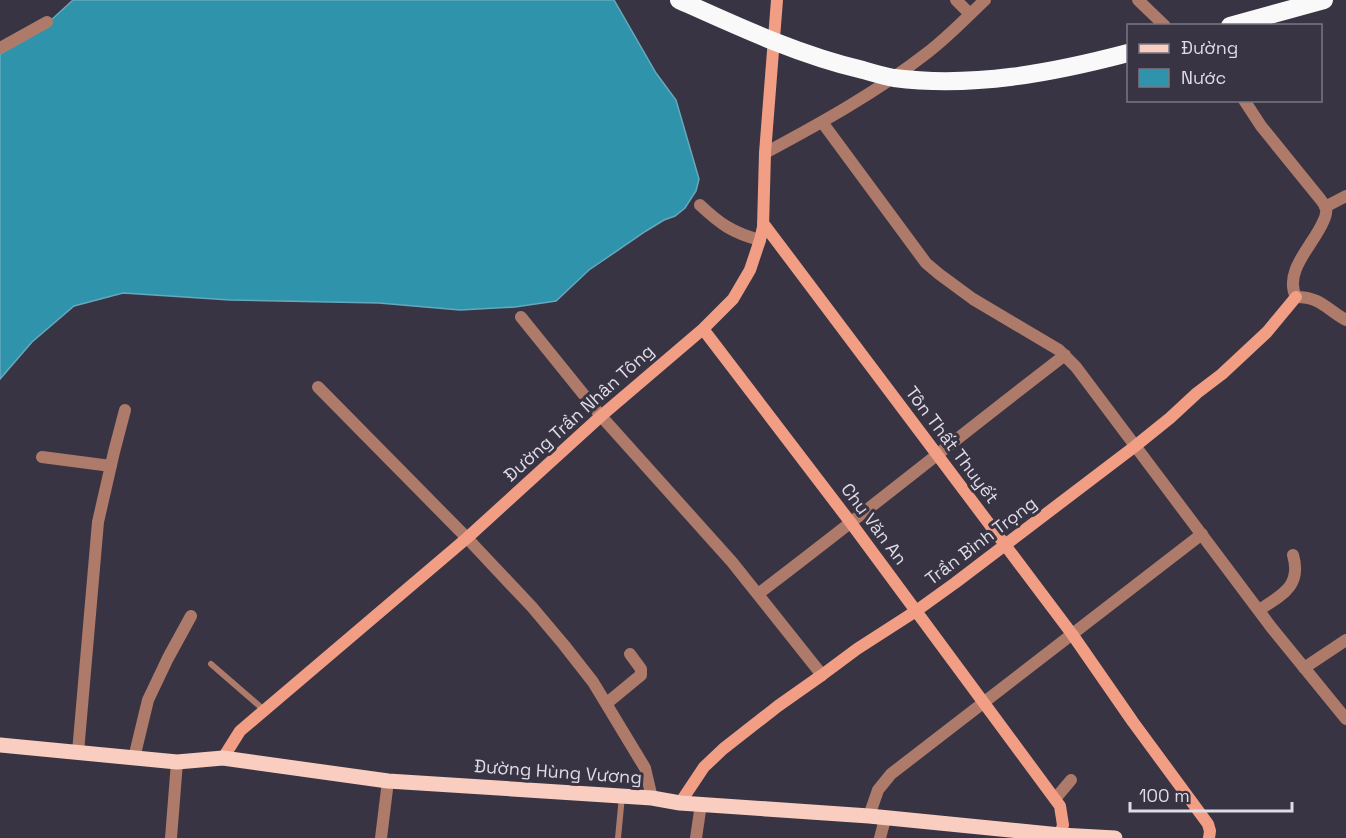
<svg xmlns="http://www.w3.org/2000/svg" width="1346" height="838" viewBox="0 0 1346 838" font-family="'Space Grotesk',sans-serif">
  <rect width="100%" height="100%" fill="#383443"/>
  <path fill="#3093ac" stroke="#64a9bd" stroke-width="1.5" d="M73,0H614L656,73L676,100L699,179L696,191L685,208L675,216L664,220L646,231L589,270L556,301L515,307L460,310L379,303L230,300L123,293L74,306L32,342L0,379V54L36,34Z"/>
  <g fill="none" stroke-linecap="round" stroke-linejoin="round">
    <path stroke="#ae7a69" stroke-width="6" d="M211,664L264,710
      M618,838L622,796"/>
    <path stroke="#ae7a69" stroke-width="12" d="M956,0L970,14
      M1138,0L1165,26
      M0,48L47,22
      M1244,100L1261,126L1321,200C1323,203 1325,205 1326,208C1327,213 1325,218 1323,222C1314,244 1283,271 1296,297C1321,297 1326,309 1346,320
      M822,122L926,263L939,274L973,299L1059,350L1076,367L1271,627L1346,719
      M765,153C821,123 877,92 927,53C947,38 966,18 985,0
      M700,205C720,224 733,233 760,240
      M1325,207L1346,196
      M521,317L601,416L732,562L822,675
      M318,387L467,538L532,607L564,645L593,682L645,768L652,798
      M42,457L111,466
      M758,594C861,516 962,434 1065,355
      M1259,610C1282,595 1302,586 1293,555
      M1304,668L1346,640
      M607,703L641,675V669L630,654
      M78,752L98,522L114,452L125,410
      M134,758L148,700L168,658L191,616
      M1055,799L1071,780
      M869,816L878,790L891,774L1202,534
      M171,838L177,762
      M381,838L388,781
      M696,838L701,804
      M880,838L885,819"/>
    <path stroke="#f19e84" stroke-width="12" d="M763,223L1072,634L1133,722L1208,824L1210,831L1209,838
      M703,329L851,523L1060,806L1063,825L1060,835
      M223,758L240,731L467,538L601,416L703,329L733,299L750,270L760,240L763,227L765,153L777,0
      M680,803L704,767L723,749L778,706L822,675L857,649L916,611L955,583L1134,447L1170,418L1197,393L1222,374L1267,332L1296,297"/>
    <path stroke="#f9cec0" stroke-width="15" d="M0,745L177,762L223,758L388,781L652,798L680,803L869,816L1060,835L1115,838"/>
    <path stroke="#f9f9f9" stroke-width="18" d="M679,0C739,27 799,55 863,70C873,73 883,76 894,78C973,88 1052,73 1128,53
      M1230,26L1324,0"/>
  </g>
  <g text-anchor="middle" stroke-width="6" stroke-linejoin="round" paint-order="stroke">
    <g font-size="18" fill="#dedce6" stroke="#383443">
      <text transform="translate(579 413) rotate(-42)" y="6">Đường Trần Nhân Tông</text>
      <text transform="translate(952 445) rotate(53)" y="6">Tôn Thất Thuyết</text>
      <text transform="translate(874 524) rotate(53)" y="6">Chu Văn An</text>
      <text transform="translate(981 541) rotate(-37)" y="6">Trần Bình Trọng</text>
      <text transform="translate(558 772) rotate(4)" y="6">Đường Hùng Vương</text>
    </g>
  </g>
  <rect x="1127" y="24" width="195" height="78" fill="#383443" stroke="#7a7784" stroke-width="1.5"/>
  <rect x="1139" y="44" width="30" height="9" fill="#f9cec0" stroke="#7a7784" stroke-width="1.5"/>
  <text x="1181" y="54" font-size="18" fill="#dedce6">Đường</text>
  <rect x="1139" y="69" width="30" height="18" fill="#3093ac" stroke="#7a7784" stroke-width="1.5"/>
  <text x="1181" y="84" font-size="18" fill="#dedce6">Nước</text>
  <path d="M1130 802v9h162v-9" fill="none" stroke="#dedce6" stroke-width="3"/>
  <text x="1139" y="802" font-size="18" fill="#dedce6" stroke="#383443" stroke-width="4.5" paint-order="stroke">100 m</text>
</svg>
